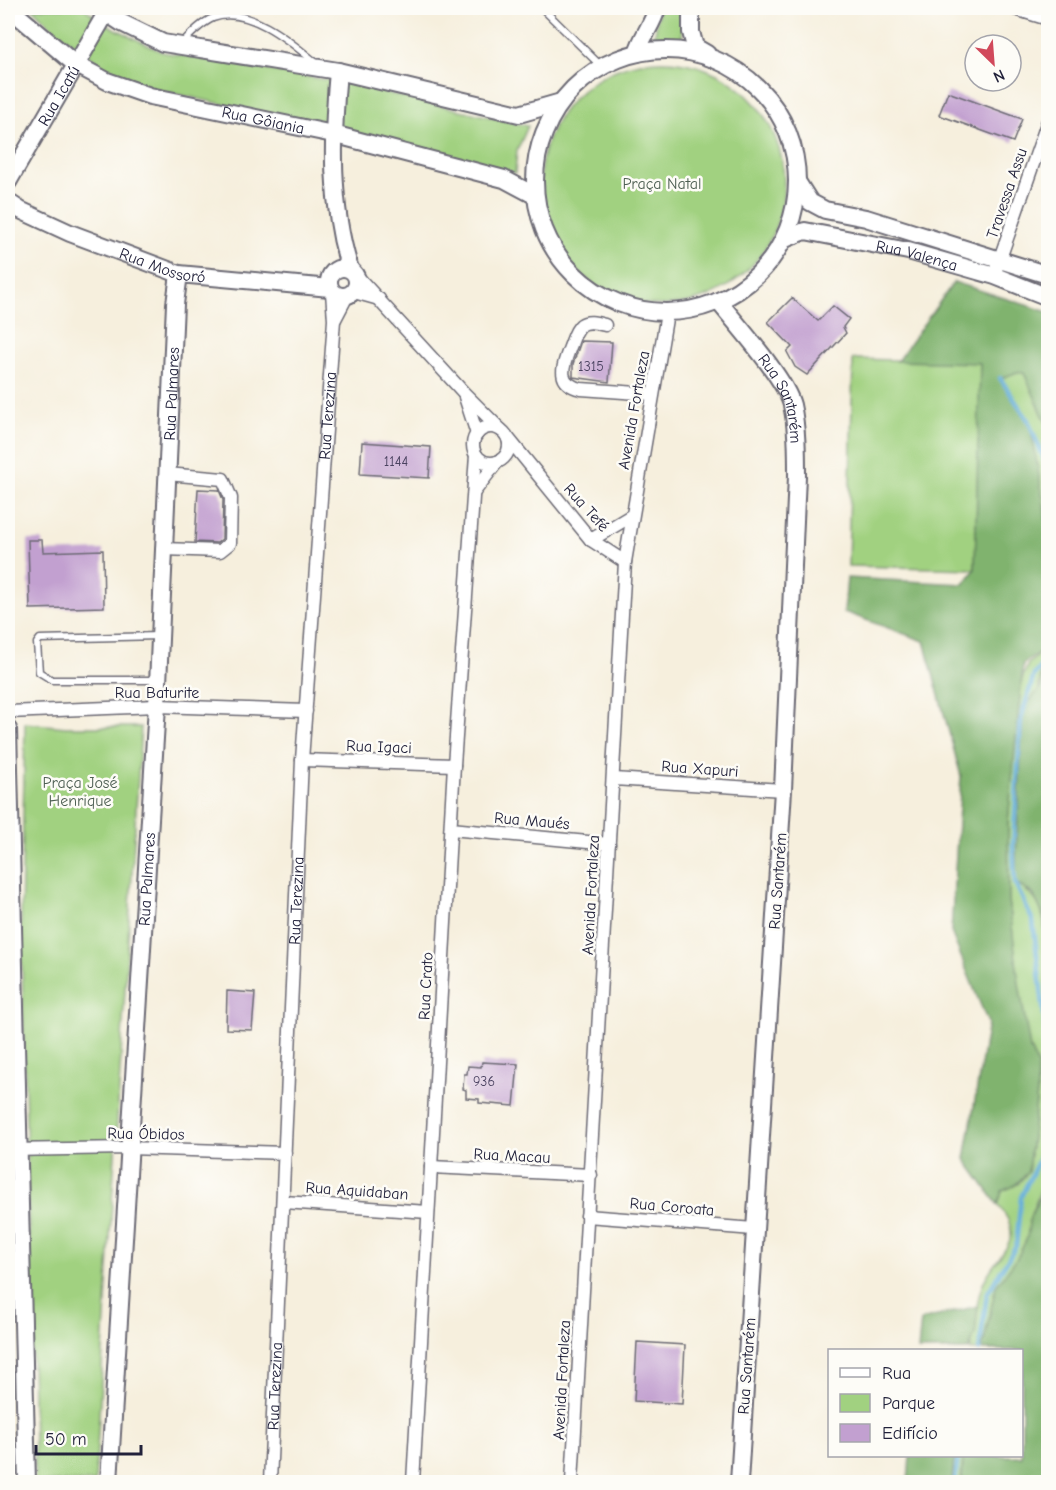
<svg xmlns="http://www.w3.org/2000/svg" width="1056" height="1490" viewBox="0 0 1056 1490" font-family="'Comic Neue',sans-serif">
  <rect width="100%" height="100%" fill="#fdfcf7"/>
  <filter id="ink" filterUnits="userSpaceOnUse"><feTurbulence type="fractalNoise" baseFrequency=".0167" numOctaves="2"/><feDisplacementMap in="SourceGraphic" scale="12" xChannelSelector="R" yChannelSelector="G"/><feConvolveMatrix kernelMatrix="1 2 1 2 8 2 1 2 1" color-interpolation-filters="sRGB"/></filter>
  <filter id="wash" filterUnits="userSpaceOnUse"><feTurbulence type="fractalNoise" baseFrequency=".008" numOctaves="4" result="noise"/><feDisplacementMap in="SourceGraphic" scale="24" xChannelSelector="R" yChannelSelector="G"/><feGaussianBlur stdDeviation="1.35" result="paint"/><feColorMatrix in="noise" values="0 0 0 0 0 0 0 0 0 0 0 0 0 0 0 0 0 1.4 0 .05"/><feComposite in="paint" operator="in"/></filter>
  <g filter="url(#wash)">
    <rect width="100%" height="100%" fill="#f6efdd"/>
    <path fill="#a1d180" stroke="#627a5e" stroke-width="1.5" d="M32,8H84L104,23L162,52L345,83L528,126L517,151L515,173L342,130L153,89L113,74L56,31Z
      M659,8H682V35L685,48L665,44L649,45L655,34Z
      M540 183a122 122 0 1 1 244 0a122 122 0 1 1-244 0Z
      M853,359L981,362L975,569L848,566Z
      M1017,372L1024,373L1046,416L1048,429V533L1028,420L1000,378Z
      M1048,646V662L1041,671L1015,876V883C1050,903 1041,920 1048,954V1180L1039,1193L1030,1217L1027,1241L1017,1258L985,1350H970C976,1330 974,1306 982,1286C995,1252 1030,1242 998,1205L1002,1191L1018,1184L1028,1172L1037,1092V1064L1030,1049L1020,998L1009,900L1008,822L1016,717L1022,679L1028,664Z
      M25,723L66,727H141L95,1482H35L21,923Z
      M954,1456H963L961,1482H952Z"/>
    <path fill="#80b36e" stroke="#516a54" stroke-width="1.5" d="M954,282L1048,312V427L1024,373L1017,372L1000,379L1030,423L1042,492L1048,533V646L1023,664L1008,822L1009,900L1018,977L1030,1049L1037,1064V1092L1028,1172L1014,1186L1002,1191L998,1205L965,1159L988,1023L951,932L961,776L924,641L844,612L847,578L964,584L975,569L980,363L897,361Z
      M1048,662V954L1045,919L1033,894L1015,883L1023,709L1041,687V671Z
      M1048,1146V1482H962L963,1456H1022V1350H982L996,1286L1017,1258L1027,1238L1030,1217L1048,1180Z
      M978,1306L975,1335L968,1350H918L921,1320Z
      M910,1456H954L952,1482H908Z"/>
    <g fill="none" stroke-linecap="round" stroke-linejoin="round">
      <path stroke="#5eacd8" stroke-width="4.5" d="M1000,378L1028,420L1048,469
        M1048,657L1034,675L1021,719L1013,846L1015,883L1033,921L1048,1049
        M979,1350L987,1294L1016,1246L1021,1197L1048,1140
        M955,1482L958,1456"/>
    </g>
    <g id="blocks">
      <path fill="#c2a0d0" d="M948,92L1022,119L1013,142L939,115Z
        M792,298L818,321L833,306L849,319L843,327L846,333L807,375L795,367L787,352L792,347L768,322Z
        M581,341L612,342L609,382L573,377V364Z
        M362,442L431,447L429,478L360,474Z
        M198,489L219,490L223,500L222,539L217,543L195,542Z
        M28,540H42L43,552L103,550L104,607L30,609Z
        M227,991L255,993L252,1030L226,1029Z
        M482,1062L518,1064L514,1106L479,1103V1099L466,1098V1090L463,1089L464,1074H467L468,1066L481,1067Z
        M637,1342L685,1345L682,1404L634,1401Z"/>
    </g>
  </g>
  <g filter="url(#ink)">
    <use href="#blocks" fill-opacity="0" stroke="#6c6a74" stroke-width="1.5"/>
    <g fill="none" stroke-linecap="round" stroke-linejoin="round">
      <g stroke="#6c6a74" stroke-width="9">
        <path id="lane" d="M542,8L602,67
          M181,44C190,35 201,23 213,18C248,5 291,42 315,62
          M158,680H52L39,672L37,643L40,639L159,636"/>
      </g>
      <g stroke="#6c6a74" stroke-width="15">
        <g id="street">
          <path d="M1012,8L1048,19"/>
          <path d="M997,267L1048,121"/>
          <path d="M356,275L464,393L501,430"/>
          <path d="M354,292L379,299"/>
          <path d="M335,319L347,296"/>
          <path d="M605,325C597,323 588,320 581,325C575,330 573,340 570,347C563,366 555,383 581,389L652,394"/>
          <path d="M465,397L477,434"/>
          <circle cx="491" cy="445" r="18"/>
          <path d="M508,438L591,540L625,562"/>
          <path d="M474,492L497,462"/>
          <path d="M591,540L631,516"/>
          <path d="M164,549L220,551L230,543L231,498L223,479L167,474"/>
          <path d="M8,712L157,706L306,711"/>
          <path d="M302,760L454,765"/>
          <path d="M614,779L783,790"/>
          <path d="M451,829L609,844"/>
          <path d="M8,1150L128,1148L285,1153"/>
          <path d="M431,1167L591,1175"/>
          <path d="M284,1202L428,1212"/>
          <path d="M587,1216L754,1229"/>
          <path id="s1" d="M270,1482L302,760L334,320L332,292"/>
          <path d="M413,1482L454,765L476,455"/>
          <path d="M572,1482L625,562L667,313"/>
        </g>
      </g>
      <g stroke="#6c6a74" stroke-width="20">
        <g id="secondary">
          <path id="s2" d="M9,8L75,64L107,81L150,96L333,134L504,179L534,195"/>
          <path d="M99,8L122,23L163,43L338,71L519,114L561,102"/>
          <path d="M691,8V32L695,47L707,54"/>
          <circle cx="666" cy="181" r="131"/>
          <path d="M637,53C642,36 653,24 657,8"/>
          <path d="M338,71C332,137 330,206 350,269"/>
          <path id="s3" d="M8,182L109,8"/>
          <path d="M798,183L810,202L825,210L866,218L1048,275"/>
          <path id="s4" d="M8,202L20,210L70,233L179,274L330,288"/>
          <path id="s5" d="M785,239L805,231L908,251L995,276L1048,297"/>
          <circle cx="343" cy="282" r="14"/>
          <path id="s6" d="M719,302C738,326 785,378 792,405C797,428 797,452 797,476L783,790L739,1482"/>
          <path d="M8,729L27,1482"/>
          <path id="s7" d="M109,1482L157,706L175,304L179,274"/>
        </g>
      </g>
      <use href="#lane" stroke="#fff" stroke-width="6"/>
      <use href="#street" stroke="#fff" stroke-width="12"/>
      <use href="#secondary" stroke="#fff" stroke-width="16"/>
    </g>
  </g>
  <g text-anchor="middle" stroke-width="5" stroke-linejoin="round" paint-order="stroke">
    <g font-size="14" fill="#4a4260">
      <text x="591" y="371">1315</text>
      <text x="396" y="466">1144</text>
      <text x="484" y="1086">936</text>
    </g>
    <g font-size="16" fill="#22223b" stroke="#fdfcf7">
      <text dy="6" stroke="none"><textPath href="#s3" startOffset="100">Rua Icatú</textPath></text>
      <text dy="6" stroke="none"><textPath href="#s2" startOffset="284">Rua Gôiania</textPath></text>
      <text transform="translate(1006 193) rotate(-71)" y="6">Travessa Assu</text>
      <text dy="6" stroke="none"><textPath href="#s5" startOffset="136">Rua Valença</textPath></text>
      <text dy="6" stroke="none"><textPath href="#s4" startOffset="168">Rua Mossoró</textPath></text>
      <text dy="6" stroke="none"><textPath href="#s7" startOffset="1090">Rua Palmares</textPath></text>
      <text dy="6" stroke="none"><textPath href="#s6" startOffset="117">Rua Santarém</textPath></text>
      <text transform="translate(633 410) rotate(-80)" y="6">Avenida Fortaleza</text>
      <text dy="6" stroke="none"><textPath href="#s1" startOffset="1068">Rua Terezina</textPath></text>
      <text transform="translate(587 507) rotate(48)" y="6">Rua Tefé</text>
      <text x="157" y="698">Rua Baturite</text>
      <text transform="translate(379 746) rotate(2)" y="6">Rua Igaci</text>
      <text transform="translate(700 768) rotate(4)" y="6">Rua Xapuri</text>
      <text transform="translate(532 820) rotate(5)" y="6">Rua Maués</text>
      <text dy="6" stroke="none"><textPath href="#s7" startOffset="604">Rua Palmares</textPath></text>
      <text transform="translate(777 881) rotate(-86)" y="6">Rua Santarém</text>
      <text transform="translate(590 895) rotate(-87)" y="6">Avenida Fortaleza</text>
      <text dy="6" stroke="none"><textPath href="#s1" startOffset="582">Rua Terezina</textPath></text>
      <text transform="translate(425 986) rotate(-87)" y="6">Rua Crato</text>
      <text transform="translate(146 1133) rotate(1)" y="6">Rua Óbidos</text>
      <text transform="translate(512 1155) rotate(3)" y="6">Rua Macau</text>
      <text transform="translate(357 1190) rotate(4)" y="6">Rua Aquidaban</text>
      <text transform="translate(672 1206) rotate(5)" y="6">Rua Coroata</text>
      <text transform="translate(746 1366) rotate(-86)" y="6">Rua Santarém</text>
      <text transform="translate(561 1380) rotate(-87)" y="6">Avenida Fortaleza</text>
      <text dy="6" stroke="none"><textPath href="#s1" startOffset="96">Rua Terezina</textPath></text>
    </g>
    <g font-size="16" fill="#4e5f53" stroke="#fdfcf7">
      <text x="662" y="189">Praça Natal</text>
      <text x="80" y="788">Praça José<tspan x="80" dy="18">Henrique</tspan></text>
    </g>
  </g>
  <rect width="1056" height="1490" fill="none" stroke="#fdfcf7" stroke-width="30"/>
  <rect x="828" y="1349" width="195" height="108" fill="#fdfcf7" stroke="#a5a5ac" stroke-width="1.5"/>
  <rect x="840" y="1368" width="30" height="9" fill="#ffffff" stroke="#a5a5ac" stroke-width="1.5"/>
  <text x="882" y="1379" font-size="18" fill="#22223b">Rua</text>
  <rect x="840" y="1394" width="30" height="18" fill="#a1d180" stroke="#a5a5ac" stroke-width="1.5"/>
  <text x="882" y="1409" font-size="18" fill="#22223b">Parque</text>
  <rect x="840" y="1424" width="30" height="18" fill="#c2a0d0" stroke="#a5a5ac" stroke-width="1.5"/>
  <text x="882" y="1439" font-size="18" fill="#22223b">Edifício</text>
  <g transform="translate(993 63) rotate(155)"><circle r="28" fill="#fdfcf7" stroke="#a5a5ac" stroke-width="1.5"/>
  <path d="M0-4.5L10 22L0 15L-10 22Z" fill="#d1495b"/>
  <text y="-9" font-size="16" font-weight="bold" text-anchor="middle" fill="#22223b">N</text>
  </g>
  <path d="M36 1445v9h105v-9" fill="none" stroke="#22223b" stroke-width="3"/>
  <text x="45" y="1445" font-size="18" fill="#22223b" stroke="#fdfcf7" stroke-width="4.5" paint-order="stroke">50 m</text>
</svg>
